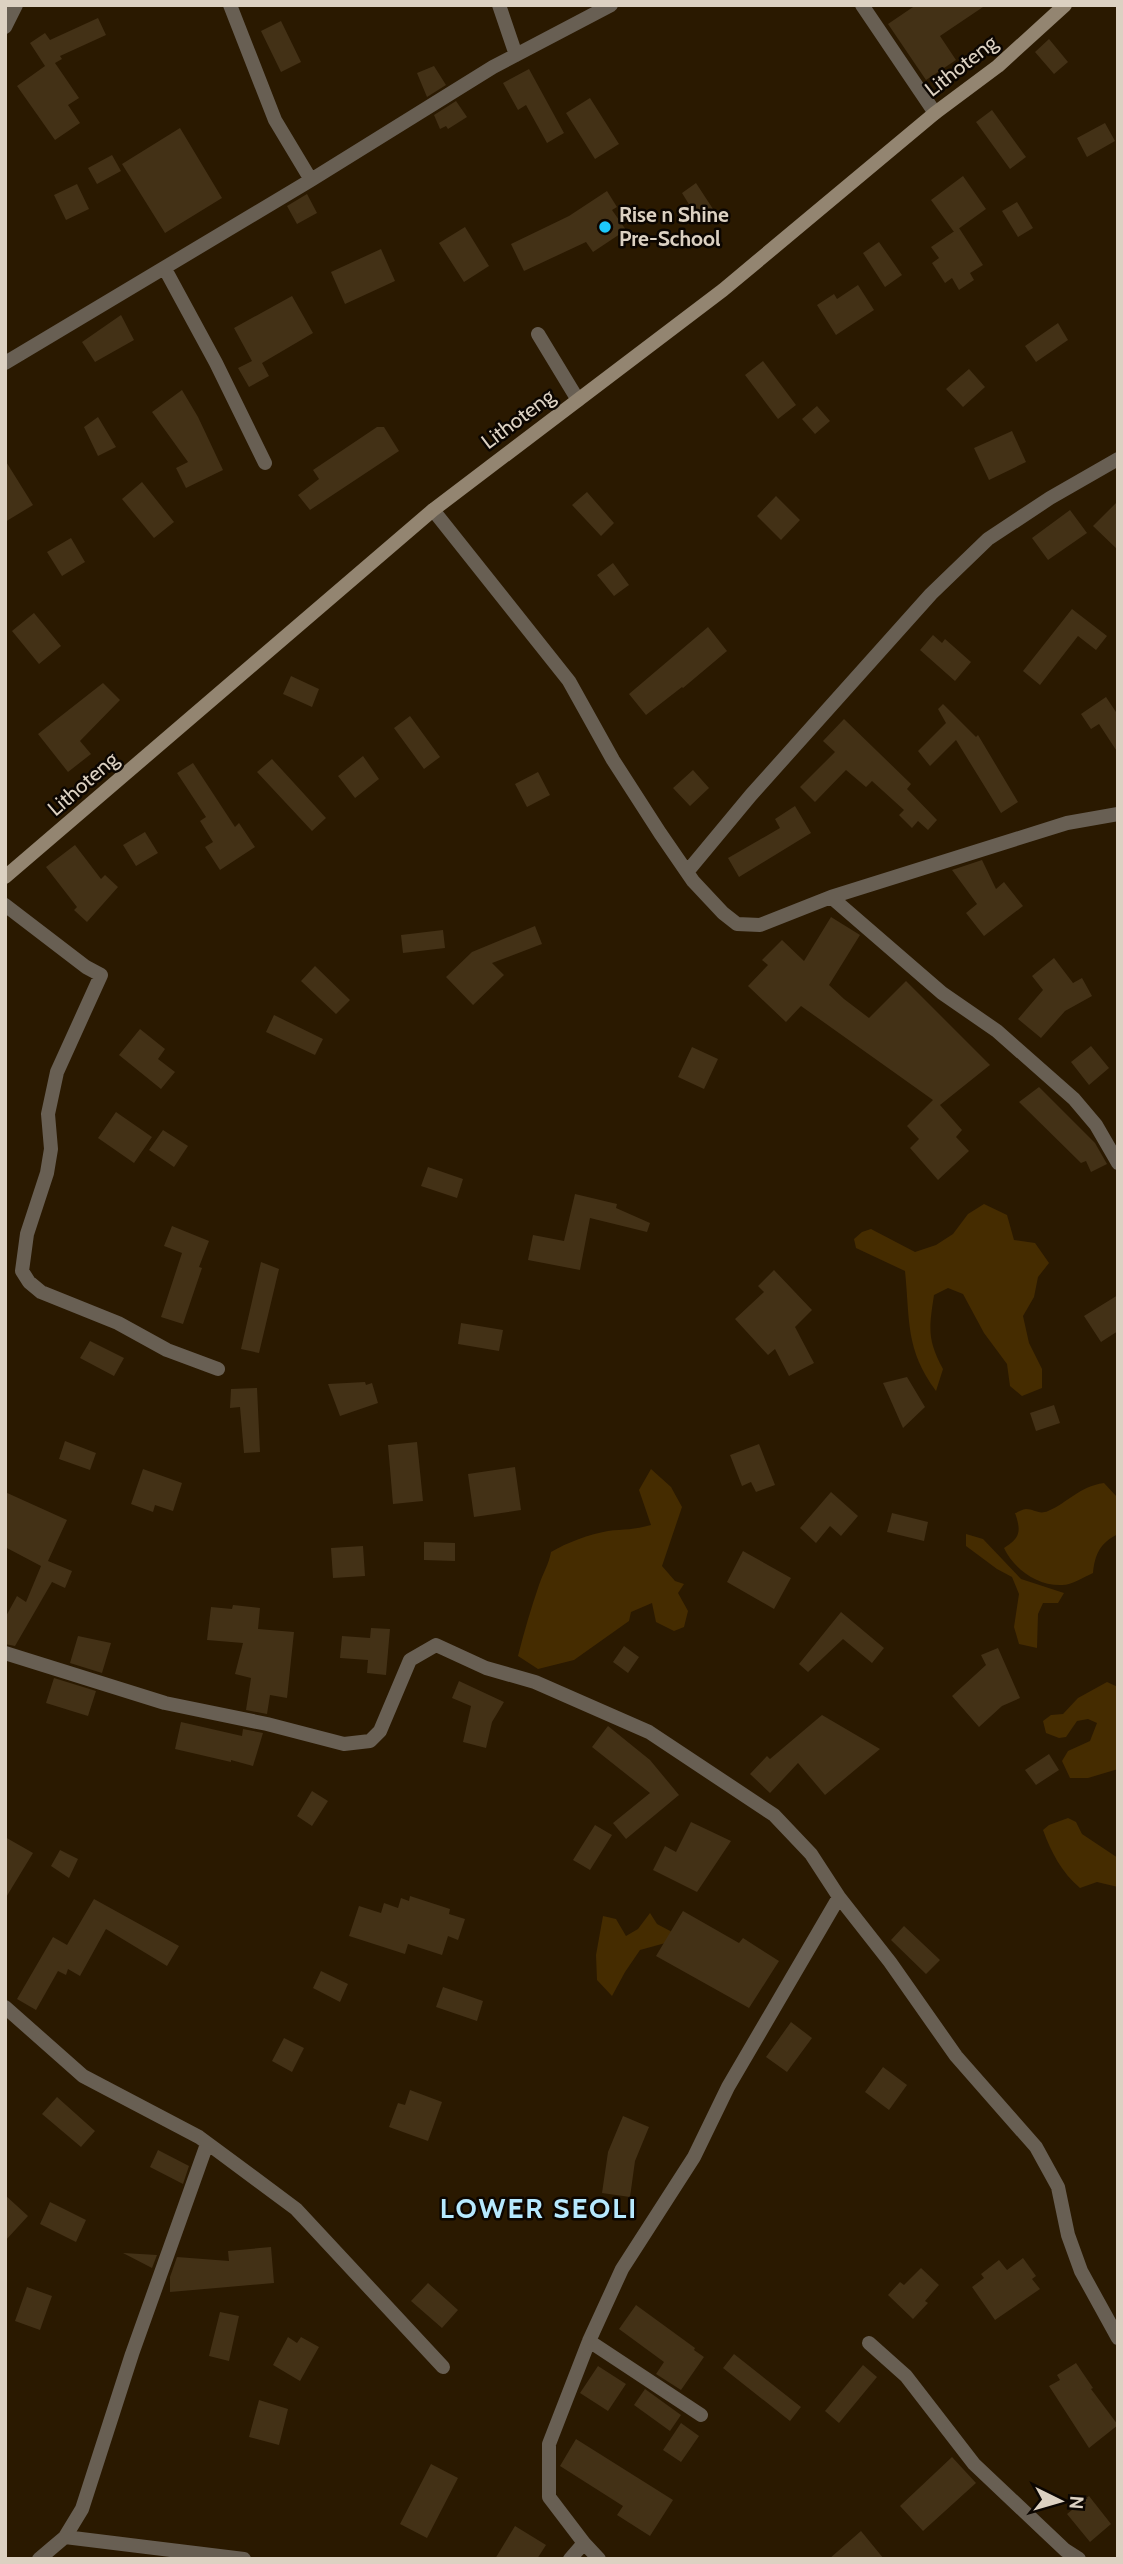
<svg xmlns="http://www.w3.org/2000/svg" width="1123" height="2564" viewBox="0 0 1123 2564" font-family="Cabin,sans-serif">
  <rect width="100%" height="100%" fill="#2a1900"/>
  <path fill="#452c00" d="M984,1204L1007,1215L1014,1240L1035,1243L1049,1263L1038,1277L1034,1297L1023,1316L1029,1343L1042,1369V1388L1022,1396L1010,1386L1007,1364L984,1333L963,1294L948,1288L934,1295C929,1328 927,1339 943,1369L936,1391C905,1349 910,1320 905,1271L856,1248L854,1239L862,1232L871,1229L915,1252L936,1245L953,1234L968,1214Z
    M651,1469L671,1487L682,1507L662,1566L675,1581L684,1584L678,1593L688,1611L684,1627L674,1631L656,1622L652,1603L631,1612L629,1621L574,1660L538,1669L518,1656C524,1632 531,1608 539,1585C543,1573 549,1564 551,1552C566,1543 590,1534 608,1531C624,1529 634,1530 651,1525L639,1490Z
    M1104,1483L1117,1497L1118,1534C1100,1543 1095,1554 1093,1573C1084,1577 1072,1585 1062,1585C1037,1586 1014,1569 1004,1548C1021,1538 1021,1530 1015,1513C1019,1512 1022,1509 1026,1509C1034,1509 1039,1515 1048,1511C1069,1502 1078,1487 1104,1483Z
    M966,1534L983,1539L1021,1579L1064,1593L1058,1603H1043L1038,1614L1037,1648L1019,1644L1014,1627L1019,1594L1012,1577L997,1569L966,1546Z
    M1107,1682L1118,1687V1769L1088,1778H1070L1062,1761L1068,1751L1090,1741L1097,1723L1088,1719L1077,1721L1066,1737L1059,1738L1046,1733L1043,1721L1051,1715L1063,1714L1078,1698Z
    M1068,1818L1076,1822L1082,1834L1118,1858V1887L1097,1882L1080,1888C1062,1873 1051,1852 1043,1830L1049,1825Z
    M650,1913L657,1924L674,1933L669,1942L640,1950L625,1972L612,1996L597,1980L596,1955L603,1916L616,1919L626,1936L638,1929Z"/>
  <path fill="#433116" d="M916,5H986L940,36L956,60L926,80L888,24Z
    M98,18L106,35L60,56L62,59L55,63L79,98L68,105L80,123L55,140L17,86L45,66L30,43L45,33L50,40Z
    M281,21L301,62L281,72L261,31Z
    M1049,39L1068,62L1054,74L1035,52Z
    M434,66L446,85L427,97L417,73Z
    M529,69L564,133L547,143L526,105L518,110L503,83Z
    M590,98L619,144L595,159L566,113Z
    M456,101L467,117L448,129L446,126L440,129L434,115Z
    M992,110L1026,157L1010,169L976,122Z
    M1105,123L1115,141L1087,157L1077,138Z
    M180,128L222,198L165,233L122,164Z
    M112,155L121,171L97,184L88,168Z
    M963,176L986,209L954,232L931,200Z
    M696,183L713,209L698,219L682,193Z
    M77,184L89,209L66,220L54,195Z
    M607,191L617,207L612,210L626,230L593,252L586,242L524,271L511,244L569,216Z
    M307,194L317,213L297,224L287,206Z
    M1017,202L1033,228L1018,237L1002,211Z
    M465,227L489,266L464,282L439,243Z
    M959,228L983,265L970,273L974,280L959,290L952,278L945,283L932,263L939,258L931,247Z
    M879,242L902,275L885,287L863,253Z
    M381,249L395,281L345,304L331,272Z
    M858,285L874,310L836,335L817,305L834,294L837,299Z
    M292,296L313,333L262,363L269,376L249,387L238,368L252,361L234,328Z
    M121,315L134,340L95,362L82,342Z
    M1058,323L1068,340L1036,362L1025,346Z
    M763,361L796,405L778,419L745,375Z
    M969,369L985,387L963,407L946,389Z
    M182,390L198,417L223,470L186,488L176,468L188,462L152,412Z
    M817,406L830,421L815,434L802,419Z
    M98,417L116,447L98,456L84,427Z
    M377,427H384L399,451L310,510L298,495L319,479L313,470Z
    M1012,431L1026,462L989,480L974,448Z
    M5,460L33,505L5,522Z
    M142,482L174,522L154,538L122,499Z
    M587,492L614,523L601,536L572,505Z
    M776,496L800,520L781,540L757,516Z
    M1118,501V550L1093,526Z
    M1070,510L1087,533L1048,560L1032,538Z
    M71,538L85,562L62,576L47,552Z
    M613,563L629,585L614,596L597,575Z
    M1072,609L1107,636L1096,650L1078,636L1040,685L1023,671Z
    M34,613L61,646L39,664L12,631Z
    M708,627L727,651L683,688L682,687L646,715L629,694Z
    M933,635L942,643L945,639L971,662L955,681L920,650Z
    M291,676L319,689L312,707L283,694Z
    M103,683L120,700L80,741L91,754L68,772L38,734Z
    M1106,697L1118,715V753L1099,724L1091,729L1081,714Z
    M943,704L976,737L978,735L1018,802L1001,813L956,740L930,766L918,751L946,723L938,709Z
    M410,716L440,757L424,769L394,728Z
    M844,719L911,784L907,789L937,820L928,830L918,821L912,828L899,815L904,810L872,781L866,787L846,770L815,802L800,787L835,752L823,741Z
    M363,756L379,779L355,798L338,776Z
    M272,759L326,818L312,831L257,772Z
    M193,763L235,827L239,823L255,847L220,870L205,847L213,842L200,821L206,817L177,773Z
    M693,770L709,788L690,806L673,788Z
    M538,772L550,795L527,807L515,784Z
    M795,806L811,833L739,877L728,858L780,828L775,819Z
    M145,832L158,853L136,866L123,845Z
    M75,845L101,879L105,875L118,887L87,922L74,910L77,907L46,867Z
    M982,860L996,889L1004,882L1023,906L984,936L966,913L977,904L952,870Z
    M831,917L860,935L829,985L844,999L869,1018L906,981L990,1065L940,1105L962,1130L956,1137L969,1151L938,1180L910,1148L919,1139L907,1126L933,1100L801,1006L786,1022L748,986L768,965L762,960L782,940L804,961Z
    M535,926L542,944L492,963L504,975L473,1005L446,977L472,952Z
    M443,930L445,948L403,953L401,935Z
    M1054,958L1073,983L1082,978L1092,996L1065,1011L1041,1038L1018,1019L1043,990L1032,976Z
    M315,966L350,1000L336,1014L301,981Z
    M274,1015L323,1039L315,1055L266,1032Z
    M140,1029L165,1049L158,1059L175,1072L161,1089L119,1055Z
    M1091,1046L1109,1068L1089,1085L1071,1062Z
    M692,1047L718,1059L704,1089L678,1077Z
    M1039,1087L1095,1143L1107,1164L1091,1172L1086,1161L1081,1163L1019,1102Z
    M116,1112L152,1137L134,1163L98,1138Z
    M163,1130L188,1146L174,1167L149,1150Z
    M428,1167L463,1179L457,1198L421,1186Z
    M575,1194L617,1204L616,1208L650,1223L647,1232L590,1218L580,1270L528,1260L533,1235L564,1241Z
    M172,1226L209,1241L199,1267L202,1268L183,1324L161,1317L182,1253L164,1246Z
    M261,1262L279,1269L259,1353L241,1349Z
    M774,1270L812,1310L795,1327L814,1363L789,1376L775,1349L768,1355L735,1319L764,1292L758,1286Z
    M1118,1295V1331L1101,1342L1084,1316Z
    M461,1323L503,1330L499,1351L458,1344Z
    M90,1341L124,1358L114,1376L80,1358Z
    M907,1377L925,1407L903,1428L883,1383Z
    M365,1382L366,1385L372,1383L378,1403L340,1416L328,1384Z
    M257,1388L260,1452L244,1453L240,1407L230,1408L231,1389Z
    M1054,1405L1060,1423L1036,1431L1030,1413Z
    M65,1441L96,1453L90,1470L59,1459Z
    M417,1442L423,1501L393,1504L388,1445Z
    M759,1444L775,1485L756,1492L751,1482L742,1486L730,1455Z
    M515,1467L521,1510L474,1517L468,1474Z
    M143,1469L182,1483L173,1511L155,1505L153,1512L131,1504Z
    M5,1492L67,1520L48,1561L72,1571L65,1588L52,1582L15,1646L5,1644V1618L17,1596L26,1602L41,1566L5,1547Z
    M831,1492L858,1516L841,1536L830,1526L816,1543L800,1528Z
    M892,1513L928,1522L924,1541L887,1532Z
    M424,1542L455,1543V1561L424,1560Z
    M363,1546L365,1576L333,1578L331,1548Z
    M743,1551L791,1578L774,1609L727,1582Z
    M233,1605L260,1608L258,1629L294,1632L287,1698L270,1695L267,1714L246,1710L251,1678L235,1674L243,1643L207,1640L211,1607L232,1609Z
    M841,1612L884,1648L872,1663L843,1639L808,1672L799,1664Z
    M371,1628L390,1629L386,1675L367,1673L368,1660L340,1658L342,1636L370,1638Z
    M78,1636L111,1643L102,1673L70,1663Z
    M624,1646L639,1657L628,1673L613,1662Z
    M998,1648L1020,1698L1002,1706L979,1727L952,1696L986,1665L981,1655Z
    M54,1678L96,1691L88,1716L46,1703Z
    M459,1681L504,1702L492,1722L486,1748L463,1742L471,1706L452,1698Z
    M822,1715L880,1749L825,1795L798,1763L770,1793L750,1774L767,1756L770,1759Z
    M181,1722L242,1736L243,1729L263,1733L253,1766L231,1760V1762L175,1749Z
    M608,1726L650,1760L679,1795L626,1839L613,1823L650,1793L592,1747Z
    M1049,1754L1059,1770L1036,1785L1025,1770Z
    M312,1791L328,1801L312,1826L297,1816Z
    M691,1822L731,1841L697,1892L653,1870L665,1846L676,1852Z
    M595,1825L612,1835L590,1870L573,1860Z
    M5,1837L33,1853L5,1899Z
    M60,1850L78,1859L69,1878L51,1866Z
    M410,1896L450,1909L449,1914L465,1919L458,1940L448,1936L442,1955L408,1944L405,1954L349,1936L359,1906L381,1913L384,1903L398,1908L401,1898L409,1901Z
    M94,1899L179,1946L167,1966L106,1929L80,1976L68,1969L66,1975L58,1971L36,2010L17,1999L53,1937L67,1945Z
    M683,1911L739,1943L743,1938L779,1961L749,2008L656,1956Z
    M904,1926L940,1960L926,1974L891,1940Z
    M321,1971L348,1984L340,2002L313,1988Z
    M443,1987L483,2001L477,2021L436,2007Z
    M791,2022L812,2038L787,2072L766,2057Z
    M284,2038L304,2048L292,2072L272,2061Z
    M883,2067L907,2085L889,2110L865,2092Z
    M410,2090L442,2102L428,2141L389,2127L398,2103L405,2105Z
    M57,2097L95,2131L81,2147L42,2114Z
    M623,2116L649,2127L635,2161L630,2197L602,2193L608,2152Z
    M158,2150L189,2166L183,2184L150,2167Z
    M5,2195L28,2216L5,2241Z
    M50,2202L86,2220L76,2242L40,2224Z
    M271,2247L274,2283L170,2292V2277L177,2257L229,2261L228,2251Z
    M123,2253L157,2255L152,2268Z
    M1023,2258L1036,2276L1032,2279L1040,2289L995,2320L972,2287L984,2278L981,2274L999,2260L1007,2270Z
    M921,2268L939,2285L925,2301L928,2303L913,2319L888,2295L900,2282L904,2285Z
    M428,2283L458,2310L442,2328L411,2301Z
    M27,2287L52,2296L40,2330L15,2321Z
    M636,2305L695,2348L694,2350L704,2357L681,2390L656,2374L664,2362L619,2329Z
    M220,2312L239,2316L229,2361L209,2356Z
    M288,2337L297,2343L301,2337L319,2347L300,2381L273,2365Z
    M734,2354L801,2407L790,2421L723,2368Z
    M1076,2363L1093,2388L1091,2389L1118,2425L1089,2448L1049,2386L1060,2380L1057,2375Z
    M863,2365L877,2377L839,2423L825,2411Z
    M598,2366L626,2384L608,2411L580,2393Z
    M645,2389L681,2415L670,2431L634,2405Z
    M259,2400L288,2409L279,2445L249,2437Z
    M681,2423L699,2436L681,2462L663,2450Z
    M576,2439L673,2500L650,2536L617,2515L623,2506L560,2466Z
    M952,2457L976,2483L923,2531L900,2506Z
    M431,2464L458,2478L427,2538L400,2524Z
    M1089,2496L1111,2524L1090,2542L1067,2514Z
    M515,2526L546,2545L537,2559H495Z
    M861,2531L884,2559H829Z"/>
  <g fill="none" stroke-linecap="round" stroke-linejoin="round">
    <path stroke="#685f53" stroke-width="14" d="M230,5L275,120L311,180
      M499,5L516,55
      M862,5L935,113
      M5,27L16,5
      M165,269L216,363L265,463
      M538,334L578,400
      M5,363L311,180L493,67L611,5
      M433,510L569,681L613,760L660,833L693,881L723,913L737,924L760,925L831,897L942,993L997,1031L1074,1099L1096,1125L1118,1163
      M687,872L751,795L931,594L988,539L1050,498L1118,459
      M831,897L1067,823L1118,814
      M5,905L86,967L101,975L57,1072L48,1114L51,1149L47,1173L27,1234L22,1271L29,1282L41,1292L118,1323L167,1350L218,1369
      M5,1653L165,1703L267,1724L344,1744L370,1741L380,1731L410,1660L436,1645L486,1668L535,1682L649,1732L774,1815L811,1854L839,1897L890,1962L956,2056L1036,2147L1058,2187L1068,2235L1081,2271L1118,2338
      M5,2007L83,2076L199,2137L296,2209L443,2367
      M589,2341L701,2415
      M869,2343L906,2376L974,2464L1065,2550L1079,2559
      M65,2537L244,2559
      M39,2559L65,2537L82,2509L132,2354L207,2144
      M570,2559L584,2543
      M599,2559L584,2543L549,2497V2444L589,2341L622,2269L694,2157L728,2087L839,1897"/>
    <path stroke="#938571" stroke-width="14" d="M5,877L433,510L723,290L935,113L998,66L1065,5"/>
  </g>
  <circle fill="#1dc9fc" stroke="#0c0601" stroke-width="2.5" cx="605" cy="227" r="7"/>
  <g text-anchor="middle" stroke-width="5" stroke-linejoin="round" paint-order="stroke">
    <g font-size="21" fill="#dcd1c2" stroke="#0c0601">
      <text transform="translate(961 66) rotate(-38)" y="7">Lithoteng</text>
      <text transform="translate(518 419) rotate(-37)" y="7">Lithoteng</text>
      <text transform="translate(83 784) rotate(-41)" y="7">Lithoteng</text>
    </g>
    <g font-size="21" font-weight="bold" fill="#dcd1c2" stroke="#0c0601" text-anchor="start">
      <text x="619" y="222">Rise n Shine<tspan x="619" dy="24">Pre-School</tspan></text>
    </g>
    <g font-size="28" font-weight="bold" letter-spacing="2" fill="#b6e9fe" stroke="#0c0601">
      <text x="539" y="2218">LOWER SEOLI</text>
    </g>
  </g>
  <rect width="1123" height="2564" fill="none" stroke="#dcd1c2" stroke-width="14"/>
  <g transform="translate(1060 2501) rotate(95)" stroke="#0c0601" stroke-width="5" paint-order="stroke">
  <path d="M0-5L12 26L0 18L-12 26Z" fill="#dcd1c2"/>
  <text y="-10" font-size="19" font-weight="bold" text-anchor="middle" fill="#dcd1c2">N</text>
  </g>
</svg>
